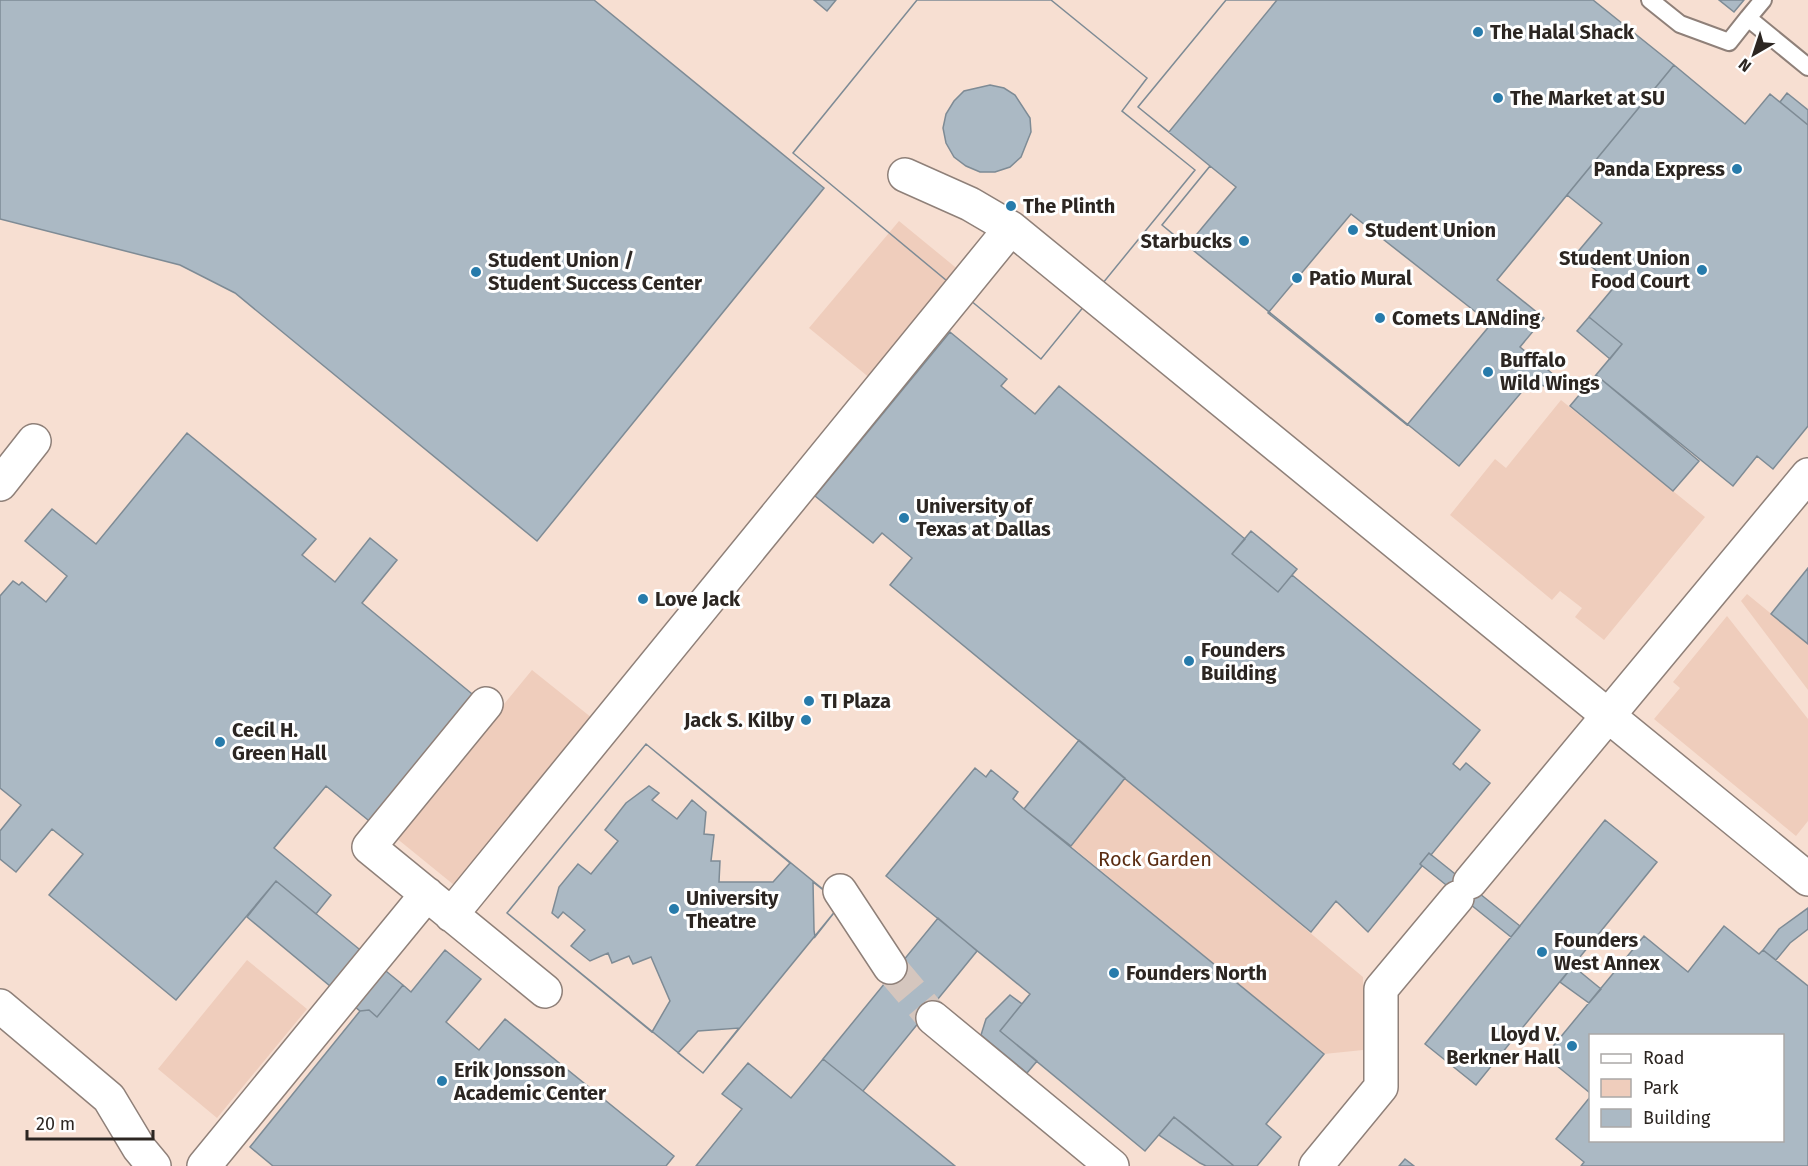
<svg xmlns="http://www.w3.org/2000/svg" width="1808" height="1166" viewBox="0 0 1808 1166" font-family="'Fira Sans',sans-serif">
  <rect width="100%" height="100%" fill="#ffeee5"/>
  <path fill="#f7dfd2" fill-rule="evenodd" d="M0,0H1808V1166H0ZM1590,1036H1782V1140H1590Z"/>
  <path fill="#efcdbc" d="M899,221L960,271L871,379L809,328Z
    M1561,400L1705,517L1604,640L1575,617L1582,608L1560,591L1552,600L1450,515L1495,459L1506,468Z
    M1747,594L1808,644V690L1741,601Z
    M1727,616L1808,719V821L1796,836L1654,719L1680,688L1673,682Z
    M532,670L592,718L454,885L395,837Z
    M1125,778L1363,977V1050L1324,1054L1071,846Z
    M247,960L307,1009L217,1118L158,1069Z"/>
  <path fill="#abb9c4" stroke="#7e8b95" stroke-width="1.5" fill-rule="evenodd" d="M0,0H594L824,188L537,541L235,293L180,265L0,219Z
    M814,0H836L827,11Z
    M917,0H1051L1147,78L1122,111L1195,170L1041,359L793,153ZM990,85L1004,88L1015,95L1030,118L1031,132L1021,157L1010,167L995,172H980L966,166L954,157L946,143L943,128L946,114L954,101L964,91Z
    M917,0H1051L1147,78L1122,111L1195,170L1041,359L793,153Z
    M1226,0H1593L1674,65L1497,280L1544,318L1520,347L1554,375L1544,386L1531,381L1459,466L1162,225L1210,166L1138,107Z
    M1226,0H1277L1169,132L1138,107Z
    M1719,0H1744L1734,12Z
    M1674,65L1745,124L1770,94L1808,125V426L1773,469L1757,456L1733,486L1596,375L1622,344L1589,317L1615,286L1576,254L1602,223L1567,195Z
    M1787,93L1808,110V125L1780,102Z
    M1210,166L1236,187L1187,246L1162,225Z
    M1351,214L1491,324L1407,425L1268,313Z
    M1589,317L1622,344L1610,359L1577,331Z
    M950,332L1007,379L1001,386L1035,414L1059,386L1245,539L1232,554L1278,592L1292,575L1480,730L1453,764L1460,770L1466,763L1490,783L1431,855L1429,853L1420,864L1422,866L1368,932L1336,901L1311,932L890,585L912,558L882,533L873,543L815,496Z
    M1596,375L1699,461L1673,491L1570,406Z
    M187,433L316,539L302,555L335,582L370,538L397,560L362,603L477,698L373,824L326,786L274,848L331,895L316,914L276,881L176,1000L49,895L83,854L52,829L16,872L0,859V831L21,805L0,788V596L13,581L19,585L22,582L46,602L67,576L25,541L52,509L96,544Z
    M1251,531L1297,569L1278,592L1232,554Z
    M1808,568V644L1771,614Z
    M1079,740L1125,778L1071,846L1024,809Z
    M646,744L841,904L703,1073L507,913Z
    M646,744L790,863L773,882H719L720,861H711L714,835L704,834L706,812L692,800L677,819L652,800L659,793L649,786L626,803L605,830L618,841L591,874L578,864L559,887L552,913L558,918L563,912L585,930L571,946L590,961L608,953L612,963L629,956L633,964L651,957L670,1001L652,1032L507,913Z
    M975,768L986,777L991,770L1018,792L1013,799L1024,809L1324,1054L1266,1124L1281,1137L1257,1166H1234L1174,1117L1145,1151L1000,1031L1030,994L886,876Z
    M1605,820L1657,862L1476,1085L1425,1044Z
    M1429,853L1520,926L1511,937L1420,864Z
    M276,881L403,985L377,1017L369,1010L360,1011L247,917Z
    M813,882L841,904L815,937L814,930Z
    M1808,908V929L1790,943L1776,960L1763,950L1779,929Z
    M938,918L977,951L863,1091L823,1059Z
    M1724,926L1759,954L1763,950L1808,986V1166H1581L1584,1162L1556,1139L1590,1097V1140H1782V1036H1590V1093L1545,1056L1644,936L1688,972Z
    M445,950L481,979L446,1022L479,1050L505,1019L674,1156L666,1166H273L250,1147L360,1011L369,1010L377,1017L403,985L411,992Z
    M1573,966L1601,989L1589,1003L1560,982Z
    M1010,995L1022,1004L1000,1031L1037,1061L1027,1073L981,1035L986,1019Z
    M739,1028L703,1073L678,1053L698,1031Z
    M823,1059L863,1091L955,1166H696L742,1109L722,1094L748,1063L791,1098Z
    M1174,1117L1187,1127L1234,1166H1206L1200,1163L1159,1135Z
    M1405,1159L1414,1166H1399Z"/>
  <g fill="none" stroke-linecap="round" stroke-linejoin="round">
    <path stroke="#d5c6be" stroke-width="33" stroke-dasharray="33 16" stroke-linecap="butt" d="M890,967L933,1018"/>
    <g stroke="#8f8079" stroke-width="20">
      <path id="lane" d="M1650,0L1680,24L1729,42L1748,18L1808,67
        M1748,18L1763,0"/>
    </g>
    <g stroke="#8f8079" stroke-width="36">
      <path id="street" d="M905,175L970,204L1011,228L1808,879
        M0,484L34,441
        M486,704L369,847L545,991
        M1470,882L1808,475
        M840,891L890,967
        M451,915L1011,228
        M0,1006L109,1098L139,1148L154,1166
        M933,1018L1112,1166
        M204,1166L427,894
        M1316,1166L1381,1087V989L1457,898"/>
    </g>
    <use href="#lane" stroke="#fff" stroke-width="16"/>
    <use href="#street" stroke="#fff" stroke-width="33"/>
  </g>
  <g fill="#277bab" stroke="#fff" stroke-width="2">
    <circle cx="1478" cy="32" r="6"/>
    <circle cx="1498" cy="98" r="6"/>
    <circle cx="1737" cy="169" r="6"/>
    <circle cx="1011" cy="206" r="6"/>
    <circle cx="1353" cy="230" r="6"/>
    <circle cx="1244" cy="241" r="6"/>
    <circle cx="1702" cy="270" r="6"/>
    <circle cx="476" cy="272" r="6"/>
    <circle cx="1297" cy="278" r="6"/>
    <circle cx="1380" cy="318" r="6"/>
    <circle cx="1488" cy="372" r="6"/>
    <circle cx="904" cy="518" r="6"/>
    <circle cx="643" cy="599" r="6"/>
    <circle cx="1189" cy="661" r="6"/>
    <circle cx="809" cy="701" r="6"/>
    <circle cx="806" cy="720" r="6"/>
    <circle cx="220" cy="742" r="6"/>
    <circle cx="674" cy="909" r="6"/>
    <circle cx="1542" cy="952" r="6"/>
    <circle cx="1114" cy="973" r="6"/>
    <circle cx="1572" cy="1046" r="6"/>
    <circle cx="442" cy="1081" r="6"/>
  </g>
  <g text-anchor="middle" stroke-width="6" stroke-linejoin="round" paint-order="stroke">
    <g font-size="20" font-weight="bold" fill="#2c2622" stroke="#fff" text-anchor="start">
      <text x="1490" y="39">The Halal Shack</text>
      <text x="1510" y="105">The Market at SU</text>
      <text x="1725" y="176" text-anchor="end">Panda Express</text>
      <text x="1023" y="213">The Plinth</text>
      <text x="1365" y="237">Student Union</text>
      <text x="1232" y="248" text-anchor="end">Starbucks</text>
      <text x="1690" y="265" text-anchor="end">Student Union<tspan x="1690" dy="23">Food Court</tspan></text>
      <text x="488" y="267">Student Union /<tspan x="488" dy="23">Student Success Center</tspan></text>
      <text x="1309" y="285">Patio Mural</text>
      <text x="1392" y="325">Comets LANding</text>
      <text x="1500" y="367">Buffalo<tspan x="1500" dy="23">Wild Wings</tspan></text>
      <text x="916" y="513">University of<tspan x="916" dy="23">Texas at Dallas</tspan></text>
      <text x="655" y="606">Love Jack</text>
      <text x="1201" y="657">Founders<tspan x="1201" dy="23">Building</tspan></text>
      <text x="821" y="708">TI Plaza</text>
      <text x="794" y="727" text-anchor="end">Jack S. Kilby</text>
      <text x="232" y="737">Cecil H.<tspan x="232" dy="23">Green Hall</tspan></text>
      <text x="686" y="905">University<tspan x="686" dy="23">Theatre</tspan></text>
      <text x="1554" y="947">Founders<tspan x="1554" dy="23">West Annex</tspan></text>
      <text x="1126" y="980">Founders North</text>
      <text x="1560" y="1041" text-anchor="end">Lloyd V.<tspan x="1560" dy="23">Berkner Hall</tspan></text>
      <text x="454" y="1077">Erik Jonsson<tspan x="454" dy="23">Academic Center</tspan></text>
    </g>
    <g font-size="20" fill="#5a2c11" stroke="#fff">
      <text x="1155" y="866">Rock Garden</text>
    </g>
  </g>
  <rect x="1589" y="1034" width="195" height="108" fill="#ffffff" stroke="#aba8a7" stroke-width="1.5"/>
  <rect x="1601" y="1054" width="30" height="9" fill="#ffffff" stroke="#aba8a7" stroke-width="1.5"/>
  <text x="1643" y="1064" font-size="18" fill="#2c2622">Road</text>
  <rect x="1601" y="1079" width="30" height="18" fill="#efcdbc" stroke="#aba8a7" stroke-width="1.5"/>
  <text x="1643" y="1094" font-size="18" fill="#2c2622">Park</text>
  <rect x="1601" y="1109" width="30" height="18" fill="#abb9c4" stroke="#aba8a7" stroke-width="1.5"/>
  <text x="1643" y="1124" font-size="18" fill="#2c2622">Building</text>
  <g transform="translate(1754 54) rotate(219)" stroke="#ffffff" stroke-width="4.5" paint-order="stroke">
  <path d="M0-4.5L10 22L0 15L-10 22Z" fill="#2c2622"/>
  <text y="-9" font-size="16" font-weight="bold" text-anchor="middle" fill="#2c2622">N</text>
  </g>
  <path d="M27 1130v9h126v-9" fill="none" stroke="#2c2622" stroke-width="3"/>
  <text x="36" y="1130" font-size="18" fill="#2c2622" stroke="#ffffff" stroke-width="4.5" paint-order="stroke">20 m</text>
</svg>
